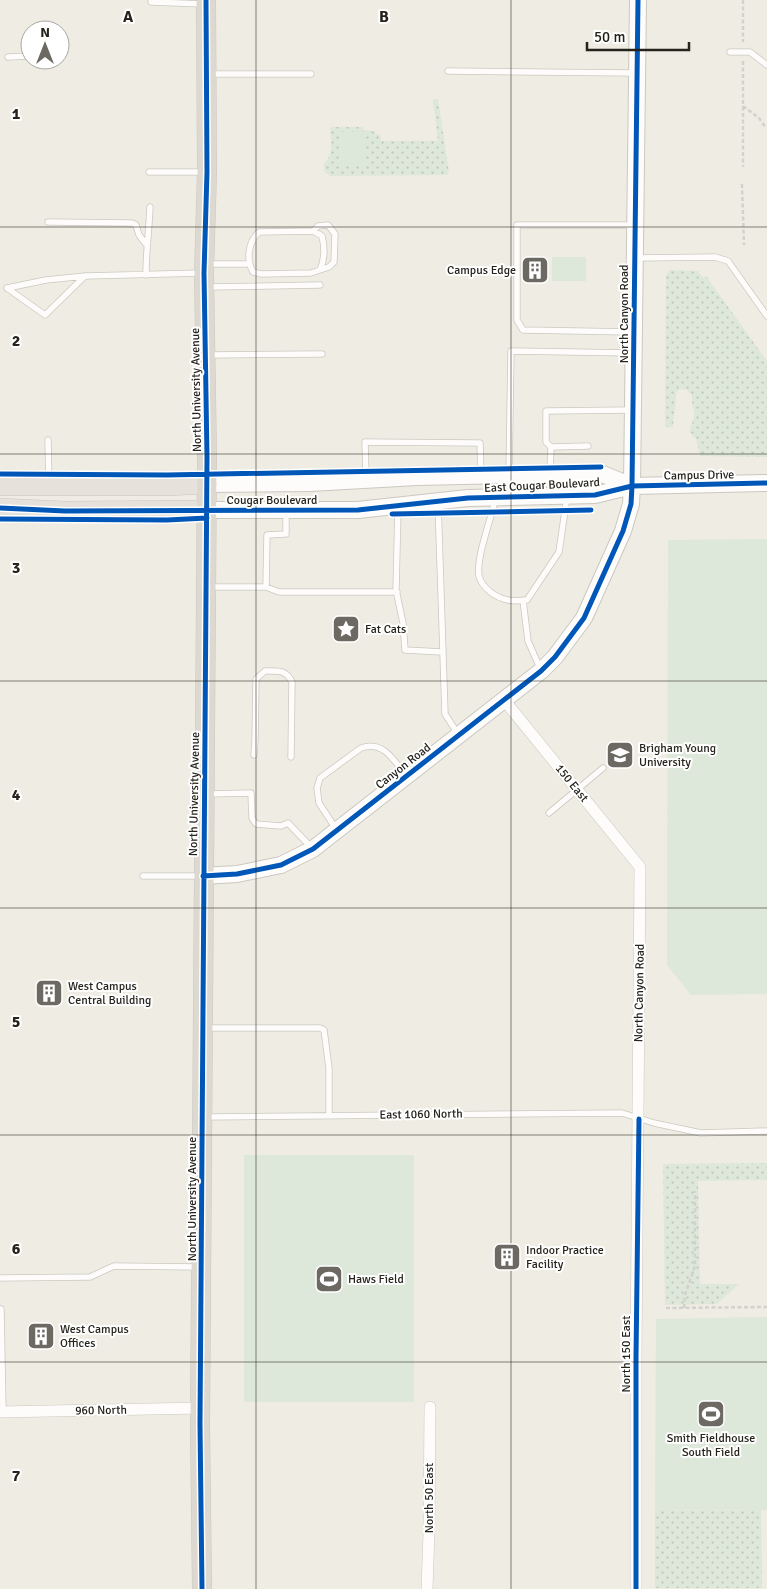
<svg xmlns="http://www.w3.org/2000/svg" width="767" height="1589" viewBox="0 0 767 1589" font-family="Signika,sans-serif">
  <defs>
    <pattern id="grass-dots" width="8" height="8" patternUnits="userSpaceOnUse" patternTransform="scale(1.25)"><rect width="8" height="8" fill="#dee8da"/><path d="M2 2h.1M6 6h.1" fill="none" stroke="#bec7ba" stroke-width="1.8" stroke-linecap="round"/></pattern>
  </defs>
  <rect width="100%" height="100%" fill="#efece3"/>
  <path fill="url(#grass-dots)" d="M433,99H438L449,172L447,175L331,176C324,173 323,170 324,164C334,153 331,140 330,127H363L364,130L375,131V134H380L381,141H438Z
    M670,270L698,271L703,278L706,276L767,361V457L700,456L696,439L690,433C689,427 693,423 694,417C695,410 691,404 692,396L687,390L680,389L676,392C677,404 673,415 673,427H665L666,275Z
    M767,1163V1180L698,1181L700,1284H739L717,1304L665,1305L663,1164Z
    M761,1510L762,1588H655V1511Z"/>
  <path fill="#dee8da" d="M339,132H366V164H339Z
    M552,257H586V281H552Z
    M767,539V994L691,995L667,965L668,540Z
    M244,1155H414V1402H244Z
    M767,1317V1510L655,1511L656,1319Z"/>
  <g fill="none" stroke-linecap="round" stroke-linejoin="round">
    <g stroke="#cbc8c0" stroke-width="7">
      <path id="service" d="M151,2L203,4
        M730,52H750L767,65
        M8,57L30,56
        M448,71L635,73
        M208,74H311
        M149,172H204
        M48,222L132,223L136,225L139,235L146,244
        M313,231L322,236C325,248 325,259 320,270L311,273L261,274L253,272C246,259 248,242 259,232Z
        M313,231L318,226L328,225L335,234L334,262L329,267L320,270
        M637,258L715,257L728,261L767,316
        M206,264H249
        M146,275C146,252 149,230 150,207
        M207,287L320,285
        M7,288L46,280L85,276L202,273
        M7,288L45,315L85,276
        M631,332L523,330L517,320V225H633
        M208,355L322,354
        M48,440L49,483
        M551,447L546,442V411L631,410
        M550,473L551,447L588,446
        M509,474L511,351L632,353
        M366,478L365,442L480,443L481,475
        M495,500C491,520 476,557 479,576C482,588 496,598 508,600C514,602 521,600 527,600L559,552L567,497
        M438,502L445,714L458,734
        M398,508L396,590L403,623L405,650L442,652
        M208,587H266L267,535L286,534V512
        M266,587L279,592H397
        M523,600L528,641L540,668
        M254,755L255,741L256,679L265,671C277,671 286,669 292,682L291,757
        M207,794L251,793L252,818L256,824L281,826L288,823L312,848
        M549,813L603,768
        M336,829L319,803L317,788L320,778L361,748C383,740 394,760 406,776
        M143,876H201
        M205,1028H320L324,1030L329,1068V1115
        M204,1117L622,1113L654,1123L701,1133L767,1131
        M0,1278L90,1277L114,1266L198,1267
        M1,1309L3,1412"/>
    </g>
    <g stroke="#cbc8c0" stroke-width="12">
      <path id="minor" d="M504,700L640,867L636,1358V1589
        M0,1412L201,1408
        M427,1589L429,1532L430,1407"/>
    </g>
    <g stroke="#cbc8c0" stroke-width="18">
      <path id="secondary" d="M207,484L310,483L417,477L600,473L632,486
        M207,510H358L468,498L595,495L632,486L767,483
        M203,876L237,874L281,865L313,849L541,671L555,657L584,618L623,531L631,504L632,486L638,0"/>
    </g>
    <g stroke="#cac8c3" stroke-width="20">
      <path id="primary" d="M0,486H167L207,484
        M0,508L65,511L207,510"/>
    </g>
    <g stroke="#cac8c3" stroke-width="20">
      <path id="trunk" d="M202,1589L200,1424L207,457L204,273L207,172L206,0"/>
    </g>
    <path stroke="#d2d1ce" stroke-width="2.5" stroke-dasharray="4 2.5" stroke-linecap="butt" d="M743,0V42
      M743,61V167
      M743,106L759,118L766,128
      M742,184L744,245
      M666,1308L767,1307
      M684,1308L685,1295L695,1266V1191"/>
    <use href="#service" stroke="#fdfcfb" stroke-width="5.5"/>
    <use href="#minor" stroke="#fdfcfb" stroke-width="11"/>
    <use href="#secondary" stroke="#fdfcfb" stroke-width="16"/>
    <use href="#primary" stroke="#e6e2db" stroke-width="19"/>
    <use href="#trunk" stroke="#ded9d0" stroke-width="19"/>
    <g stroke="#fff" stroke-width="8">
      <path id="cycleway" d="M0,474L167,475L601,467
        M0,508L65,511L358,510L468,498L595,495L632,486L767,483
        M392,514L591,510
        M0,519L167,520L207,518
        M203,876L237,874L281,865L313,849L541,671L555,657L584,618L623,531L631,504L632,486L638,0
        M202,1589L200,1424L207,457L204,273L207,172L206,0
        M636,1589V1358L639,1119"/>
    </g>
    <use href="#cycleway" stroke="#0057b8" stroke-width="5"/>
  </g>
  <path fill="none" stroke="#25231c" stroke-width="1" stroke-opacity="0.55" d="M256,0V1589M511,0V1589M0,227H767M0,454H767M0,681H767M0,908H767M0,1135H767M0,1362H767"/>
  <defs>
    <g id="building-square" transform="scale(1.4375)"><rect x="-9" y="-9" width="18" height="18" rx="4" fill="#6c6962" stroke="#fff"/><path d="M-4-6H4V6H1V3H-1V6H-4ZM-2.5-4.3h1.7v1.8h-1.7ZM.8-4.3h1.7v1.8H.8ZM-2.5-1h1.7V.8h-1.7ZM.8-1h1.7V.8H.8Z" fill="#fff"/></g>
    <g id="sight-square" transform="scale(1.4375)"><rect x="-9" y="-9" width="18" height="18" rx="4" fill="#6c6962" stroke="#fff"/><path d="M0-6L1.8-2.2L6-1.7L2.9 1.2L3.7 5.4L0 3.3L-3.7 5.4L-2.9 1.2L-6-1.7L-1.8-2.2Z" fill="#fff"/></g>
    <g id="university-square" transform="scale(1.4375)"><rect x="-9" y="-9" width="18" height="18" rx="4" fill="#6c6962" stroke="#fff"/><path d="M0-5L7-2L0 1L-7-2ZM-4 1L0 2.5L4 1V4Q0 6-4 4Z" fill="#fff"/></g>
    <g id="stadium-square" transform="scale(1.4375)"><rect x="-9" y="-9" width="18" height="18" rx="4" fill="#6c6962" stroke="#fff"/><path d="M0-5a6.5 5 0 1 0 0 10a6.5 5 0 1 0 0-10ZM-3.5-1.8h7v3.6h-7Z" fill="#fff"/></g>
  </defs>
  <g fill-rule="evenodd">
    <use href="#building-square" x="535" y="270"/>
    <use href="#sight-square" x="346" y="629"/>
    <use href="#university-square" x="620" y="755"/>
    <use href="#building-square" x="49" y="993"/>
    <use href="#building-square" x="507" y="1257"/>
    <use href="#stadium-square" x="329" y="1279"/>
    <use href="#building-square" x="41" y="1336"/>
    <use href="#stadium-square" x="711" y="1414"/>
  </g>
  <g text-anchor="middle" stroke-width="4" stroke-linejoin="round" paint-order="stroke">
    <g font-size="12" fill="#25231c" stroke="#fff" text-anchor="start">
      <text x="516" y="274" text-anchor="end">Campus Edge</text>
      <text x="365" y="633">Fat Cats</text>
      <text x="639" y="752">Brigham Young<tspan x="639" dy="14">University</tspan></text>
      <text x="68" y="990">West Campus<tspan x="68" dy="14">Central Building</tspan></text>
      <text x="526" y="1254">Indoor Practice<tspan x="526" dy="14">Facility</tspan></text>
      <text x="348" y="1283">Haws Field</text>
      <text x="60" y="1333">West Campus<tspan x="60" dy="14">Offices</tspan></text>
      <text x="711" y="1442" text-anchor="middle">Smith Fieldhouse<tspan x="711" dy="14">South Field</tspan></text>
    </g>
    <g font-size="12" fill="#25231c" stroke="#fff">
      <text transform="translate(624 314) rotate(-90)" y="4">North Canyon Road</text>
      <text transform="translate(196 390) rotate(-91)" y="4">North University Avenue</text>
      <text transform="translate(699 475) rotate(-1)" y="4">Campus Drive</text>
      <text transform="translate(542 485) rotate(-3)" y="4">East Cougar Boulevard</text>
      <text x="272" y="504">Cougar Boulevard</text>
      <text transform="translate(403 766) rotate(-38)" y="4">Canyon Road</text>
      <text transform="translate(572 783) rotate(51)" y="4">150 East</text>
      <text transform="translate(194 794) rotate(-89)" y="4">North University Avenue</text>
      <text transform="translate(639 993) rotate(-89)" y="4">North Canyon Road</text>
      <text transform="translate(421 1114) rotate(-1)" y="4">East 1060 North</text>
      <text transform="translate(192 1199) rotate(-90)" y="4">North University Avenue</text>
      <text transform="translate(626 1354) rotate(-90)" y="4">North 150 East</text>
      <text transform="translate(101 1410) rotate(-1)" y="4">960 North</text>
      <text transform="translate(429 1498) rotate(-90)" y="4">North 50 East</text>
    </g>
  </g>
  <g font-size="16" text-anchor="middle" font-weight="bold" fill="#25231c" stroke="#fff" stroke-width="4" stroke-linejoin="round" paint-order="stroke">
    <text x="128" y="22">A</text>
    <text x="384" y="22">B</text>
    <text x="16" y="119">1</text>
    <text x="16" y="346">2</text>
    <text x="16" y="573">3</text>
    <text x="16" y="800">4</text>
    <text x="16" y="1027">5</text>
    <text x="16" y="1254">6</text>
    <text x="16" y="1481">7</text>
  </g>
  <g transform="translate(45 45)"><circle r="24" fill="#ffffff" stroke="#a8a7a4"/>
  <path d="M0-4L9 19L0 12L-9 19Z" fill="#6c6962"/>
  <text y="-8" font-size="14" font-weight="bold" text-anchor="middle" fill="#25231c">N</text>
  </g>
  <path d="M587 42v8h102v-8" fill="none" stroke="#25231c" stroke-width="2.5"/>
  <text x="594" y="42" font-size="15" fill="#25231c" stroke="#ffffff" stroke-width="4" paint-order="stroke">50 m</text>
</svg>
